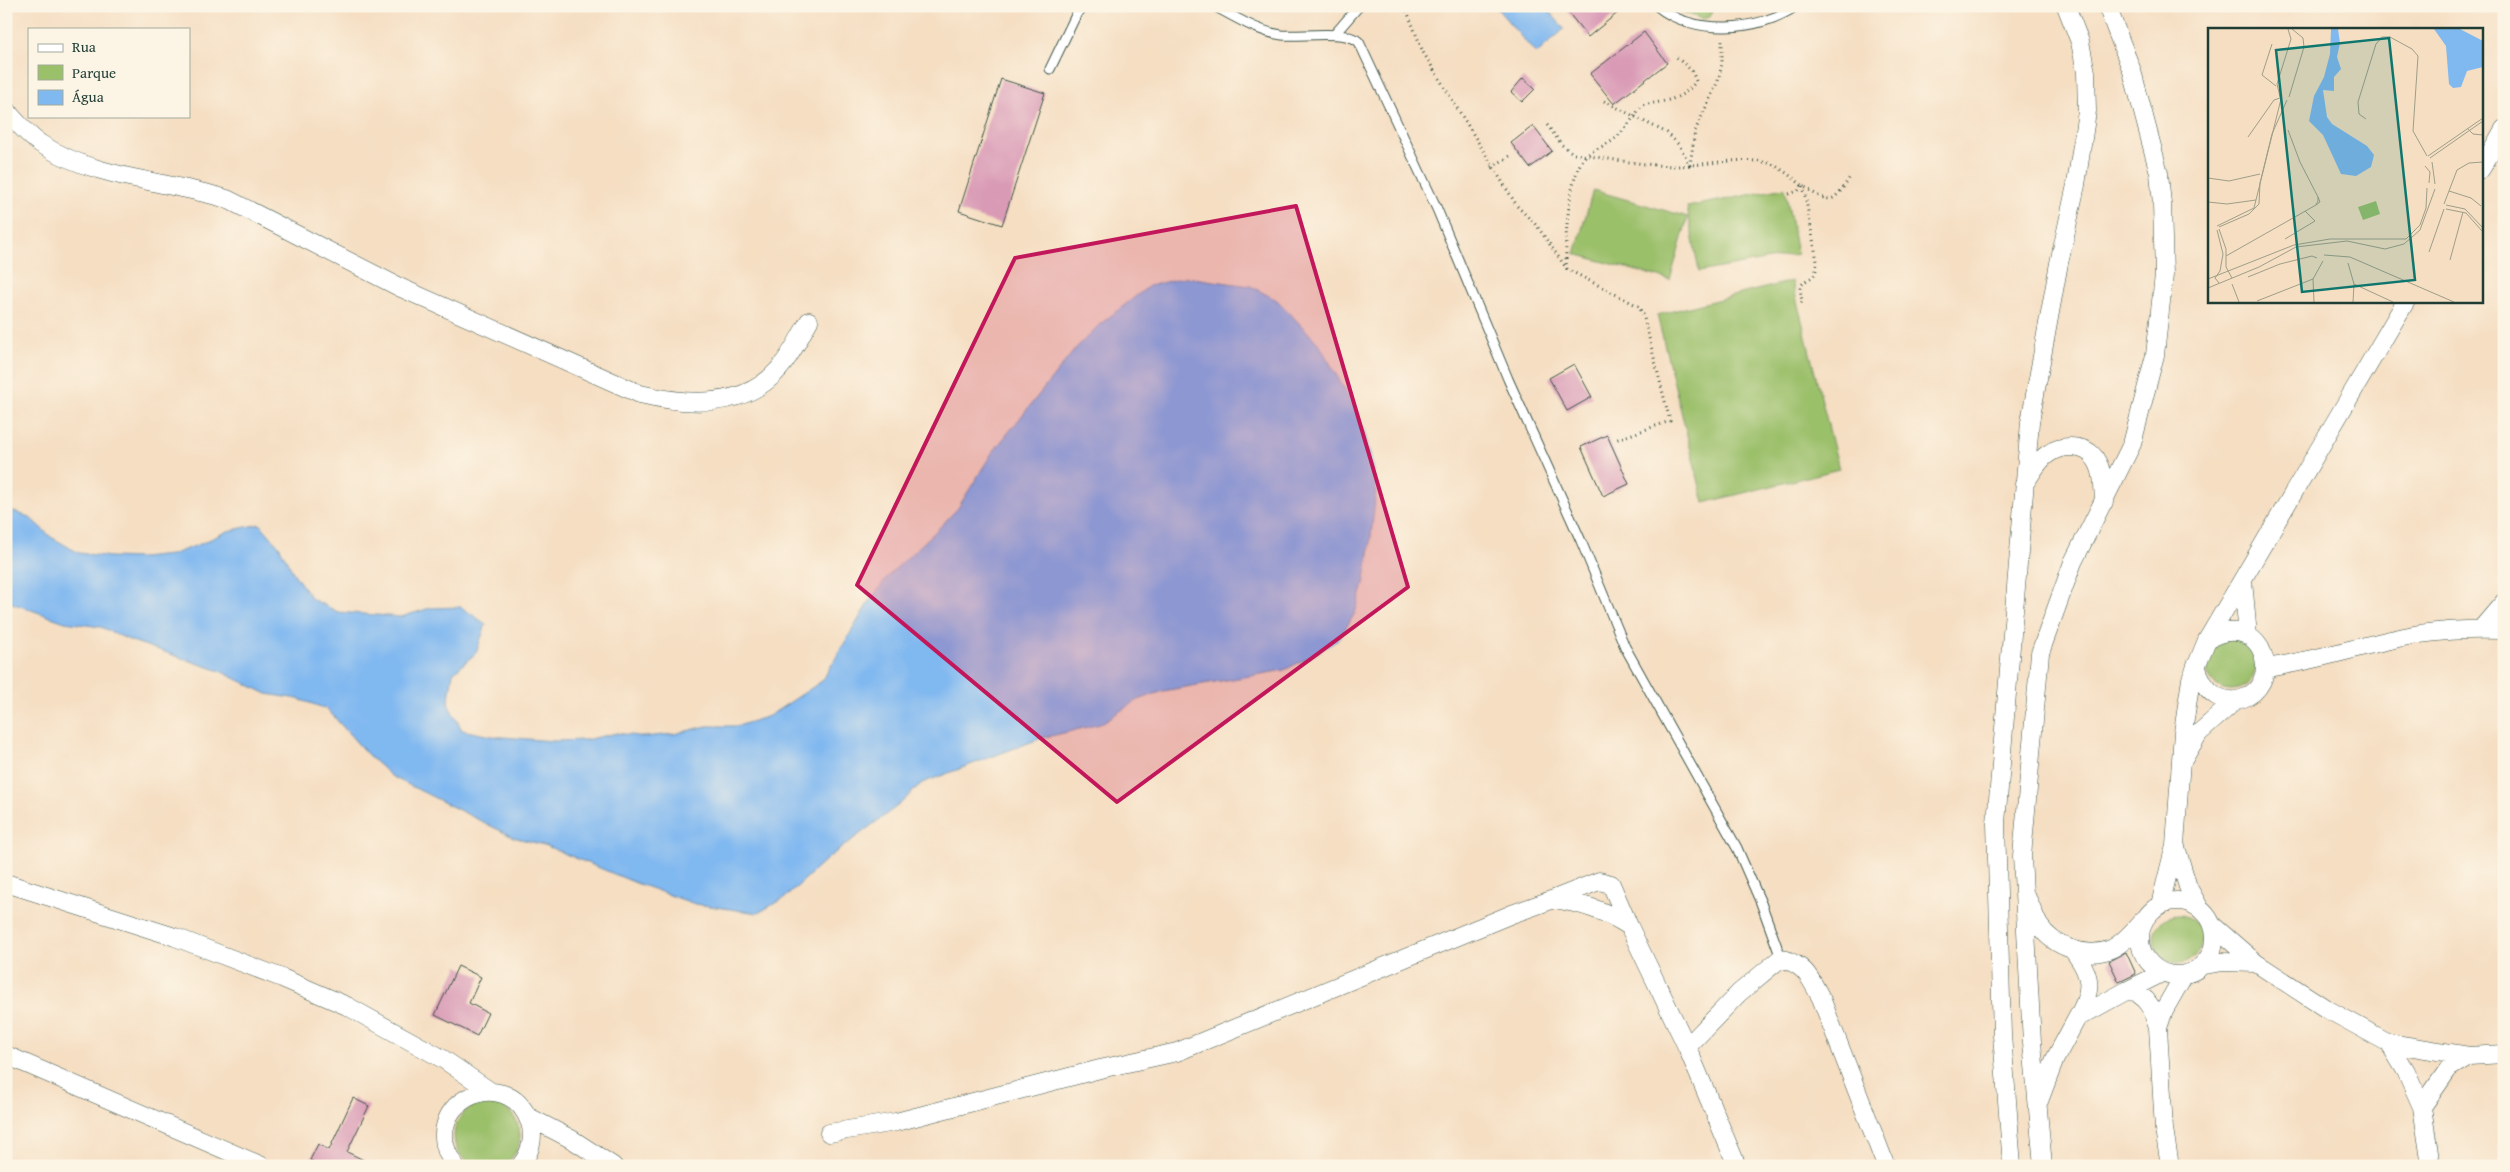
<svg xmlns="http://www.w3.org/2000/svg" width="2510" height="1172" viewBox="0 0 2510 1172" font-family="'Gentium Book Plus',serif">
  <rect width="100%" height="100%" fill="#fcf5e5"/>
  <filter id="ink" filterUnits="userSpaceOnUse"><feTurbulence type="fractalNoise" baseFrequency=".02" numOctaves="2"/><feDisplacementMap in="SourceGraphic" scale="10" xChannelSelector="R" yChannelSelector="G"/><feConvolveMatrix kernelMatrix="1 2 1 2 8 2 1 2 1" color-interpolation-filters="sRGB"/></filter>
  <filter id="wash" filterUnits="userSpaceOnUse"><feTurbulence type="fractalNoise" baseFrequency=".0096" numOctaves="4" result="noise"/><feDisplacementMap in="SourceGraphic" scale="20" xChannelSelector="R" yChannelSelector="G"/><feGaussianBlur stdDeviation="1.12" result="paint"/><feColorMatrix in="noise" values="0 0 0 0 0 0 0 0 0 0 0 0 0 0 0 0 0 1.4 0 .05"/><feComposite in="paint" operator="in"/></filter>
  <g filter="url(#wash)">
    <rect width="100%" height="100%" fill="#f5dec2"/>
    <path fill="#9bc06a" stroke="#5d7e4f" d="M1667,6H1712L1713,10L1710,17L1702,19Z
      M1785,188L1797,254L1699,272L1687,207Z
      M1593,190L1688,217L1670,280L1575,254Z
      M1792,281L1839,469L1704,503L1657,315Z
      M2206 665a25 25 0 1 1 50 0a25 25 0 1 1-50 0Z
      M2154 939a24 24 0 1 1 48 0a24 24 0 1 1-48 0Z
      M454 1136a33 33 0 1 1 66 0a33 33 0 1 1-66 0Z"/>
    <path fill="#80b8f0" stroke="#507a92" d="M1495,6H1545L1564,29L1536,54Z
      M1185,277L1250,286L1277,300L1319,344L1349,397L1363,427L1371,458L1376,490L1369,554L1364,585L1355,613L1339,639L1312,656L1284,670L1163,691L1136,701L1100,724L1039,739L922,783L900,804L828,858L786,897L758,913L695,904L636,883L544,845L513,837L391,776L368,755L327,709L298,699L267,694L220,671L129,640L101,627L65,622L6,601V509L29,517L51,537L79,553L110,557L141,558L171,555L200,544L228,531L260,524L279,546L294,574L312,599L338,612L401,617L430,608L461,607L486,624L476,653L453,673L448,704L462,730L491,736L553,741L585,740L617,733L644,737L674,734L707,726H738L769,716L822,681L870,600L890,574L937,530L958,508L992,453L1077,347L1099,325L1149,286Z"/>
    <g id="blocks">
      <path fill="#d99ab5" d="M1563,6H1626L1588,37Z
        M1644,32L1667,63L1614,104L1590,74Z
        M1523,78L1535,89L1522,102L1511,92Z
        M1001,79L1045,93L1002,225L959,211Z
        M1533,126L1552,151L1530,168L1511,143Z
        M1574,364L1592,397L1567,411L1549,378Z
        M1607,435L1629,484L1603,496L1581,447Z
        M2126,952L2136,974L2119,982L2109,961Z
        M458,966L481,977L469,1003L488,1013L477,1036L435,1015Z
        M353,1098L369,1106L347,1152L376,1166H321L310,1160L318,1144L329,1150Z"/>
    </g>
  </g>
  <g filter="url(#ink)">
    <use href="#blocks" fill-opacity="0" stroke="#3f5549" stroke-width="1"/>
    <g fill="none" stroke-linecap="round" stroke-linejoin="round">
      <g stroke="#3f5549" stroke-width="11">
        <path id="lane" d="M1214,6C1235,17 1258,32 1282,35C1302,37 1345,29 1359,42L1437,209L1508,379L1581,541L1625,647L1737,848L1761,903L1781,958
          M1657,6C1693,36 1759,32 1796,6
          M1334,35L1359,6
          M1050,69L1077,13L1083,6"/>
      </g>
      <g stroke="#3f5549" stroke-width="19">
        <path id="street" d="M6,110C17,122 28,136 41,144C98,180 165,180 227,199L399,287L640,394C686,405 744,409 778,370C791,356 799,338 809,321
          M2481,169L2504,129
          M2024,484C2031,475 2038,460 2048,454C2062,444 2087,444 2096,460C2104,472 2103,489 2104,502
          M2243,580L2248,636
          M2481,629L2504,602
          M2196,665C2213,728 2280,696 2262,652C2260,646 2254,639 2247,635C2233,629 2219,632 2207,640
          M2265,668C2318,661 2367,643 2419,634C2447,630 2476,629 2504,630
          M2183,760L2199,733L2236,700
          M2176,847L2188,887L2199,907
          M1599,881L1611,884L1629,926C1605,910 1582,904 1554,899Z
          M6,883L175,937L282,978L347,1006L443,1059L490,1091
          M2028,900C2032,908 2035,918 2039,925C2053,947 2087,959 2111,949C2124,943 2134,930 2143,920
          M2140 938a37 37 0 1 1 74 0a37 37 0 1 1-74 0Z
          M2160,905L2175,845L2183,732L2191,679L2207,640L2406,301
          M2211,924L2256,963L2325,1008L2389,1043L2469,1056L2504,1054
          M1629,926L1687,1047L1737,1166
          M2072,949C2092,975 2094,989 2077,1018
          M2203,965L2222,962L2256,963
          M2126,991L2162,973
          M2158,1028L2164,1010L2184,975
          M2389,1043L2406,1071L2422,1107L2431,1166
          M1687,1047L1739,993L1781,958C1806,966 1809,976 1821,998L1886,1166
          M6,1055L262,1166
          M2039,1101L2055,1059L2077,1018L2126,991L2136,992L2146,1000L2151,1007L2158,1028L2164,1129L2170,1166
          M2422,1107L2449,1068L2469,1056
          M527,1116L573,1140L613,1166
          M829,1133L896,1122L1100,1069L1177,1052L1512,914L1554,899
          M455,1166C412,1106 507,1058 530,1123C535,1138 530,1154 520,1166
          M2012,1166L2002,1035L1996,823L2030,422L2059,263L2076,185L2087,111L2086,72L2080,42L2066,6
          M2043,1166L2032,1042L2022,856L2040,653L2073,562L2132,444L2155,355L2164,275L2162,204L2159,173L2132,71L2107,6"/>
      </g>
      <path stroke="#3f5549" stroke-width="3" stroke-dasharray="1 4" stroke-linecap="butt" d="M1405,6L1423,52L1517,206L1537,226L1567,269L1638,306L1643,314L1670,421L1615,440
        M1604,101L1667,133L1679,145L1690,165L1695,131L1718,81L1722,64V38
        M1547,125L1562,145L1574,154C1606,158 1640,165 1673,166C1704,166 1738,156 1768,163C1786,167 1818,205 1833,198C1840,194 1846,183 1850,177
        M1492,167L1510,156
        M1789,194L1798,191L1803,184L1817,261C1816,283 1809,274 1800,287L1802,302L1800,304
        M1567,269C1563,246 1569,171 1586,156C1593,150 1604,146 1612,141C1625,131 1633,118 1642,105C1664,101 1682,101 1696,81L1692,71L1674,55"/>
      <use href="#lane" stroke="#fff" stroke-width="9"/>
      <use href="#street" stroke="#fff" stroke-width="18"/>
    </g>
  </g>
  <path fill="#c2185b" fill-opacity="0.2" stroke="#c2185b" stroke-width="4" stroke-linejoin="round" d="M1296,206L1408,587L1117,802L857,585L1015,258Z"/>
  <g transform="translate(2208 28)">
    <rect width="275" height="275" fill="#f5dec2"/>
    <path d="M168,173L172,186L155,192L150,179Z" fill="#9bc06a"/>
    <path d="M123,1H130L132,15L129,29L133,41L126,49V63L115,62L119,89L124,96L159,118L166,127L163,139L148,148L133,146L115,107L101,93L106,68L116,49L122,26ZM226,1H252L275,13V39L259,43L253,59L245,60L241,56L238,18Z" fill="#80b8f0"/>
    <path fill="none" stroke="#9f9e89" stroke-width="1" d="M64,16L54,47L68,58M72,69L69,56L83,11L80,1M81,69L96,19L95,10L84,1M158,91L151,86L150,74L168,16L174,9H182L204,21L210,28L205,103L219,128M260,101L265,106L275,107M80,102L92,134L110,169M40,109L66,72L72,70M220,128L275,90M222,130L275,93M224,134L227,156M217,138L222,144L221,155M0,150L21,153L52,146M241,163L263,170L273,178M110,169L112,174L108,177L110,173ZM0,174L19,176L48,172M236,176L249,142L261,135L275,134M238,177L257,181L275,200M238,181L258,185L275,204M9,198L46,180L73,71M11,199L41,186L51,176L52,155L64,106L79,72M11,201L18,221V239L24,250M9,202L15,226L12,243L7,250L11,255M77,211L107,193L97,183M221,224L236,181M116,227L142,229L246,274M18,228L108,177M242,232L255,184M140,235L146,256L145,274M40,249L72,236L104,228L109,230M0,251L86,217L122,211H198L212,197L218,180L219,160M24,256L31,274M146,256L185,274M0,260L51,239L88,219L139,213L177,221L196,216L212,202L227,161M49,273L105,251M106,274L105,251L115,233"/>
    <path fill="#0f766e" fill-opacity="0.15" stroke="#0f766e" stroke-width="2.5" d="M181,10L207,252L94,264L68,22Z"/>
    <rect width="275" height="275" fill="none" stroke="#1f3d34" stroke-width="2.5"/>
  </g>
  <rect width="2510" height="1172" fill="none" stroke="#fcf5e5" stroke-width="25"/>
  <rect x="28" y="28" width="162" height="90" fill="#fcf5e5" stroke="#a4ab9e"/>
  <rect x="38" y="44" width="25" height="8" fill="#ffffff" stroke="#a4ab9e"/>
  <text x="72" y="52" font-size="15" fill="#1f3d34">Rua</text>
  <rect x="38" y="65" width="25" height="15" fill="#9bc06a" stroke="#a4ab9e"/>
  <text x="72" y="78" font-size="15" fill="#1f3d34">Parque</text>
  <rect x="38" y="90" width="25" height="15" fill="#80b8f0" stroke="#a4ab9e"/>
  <text x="72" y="102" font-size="15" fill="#1f3d34">Água</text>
</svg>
